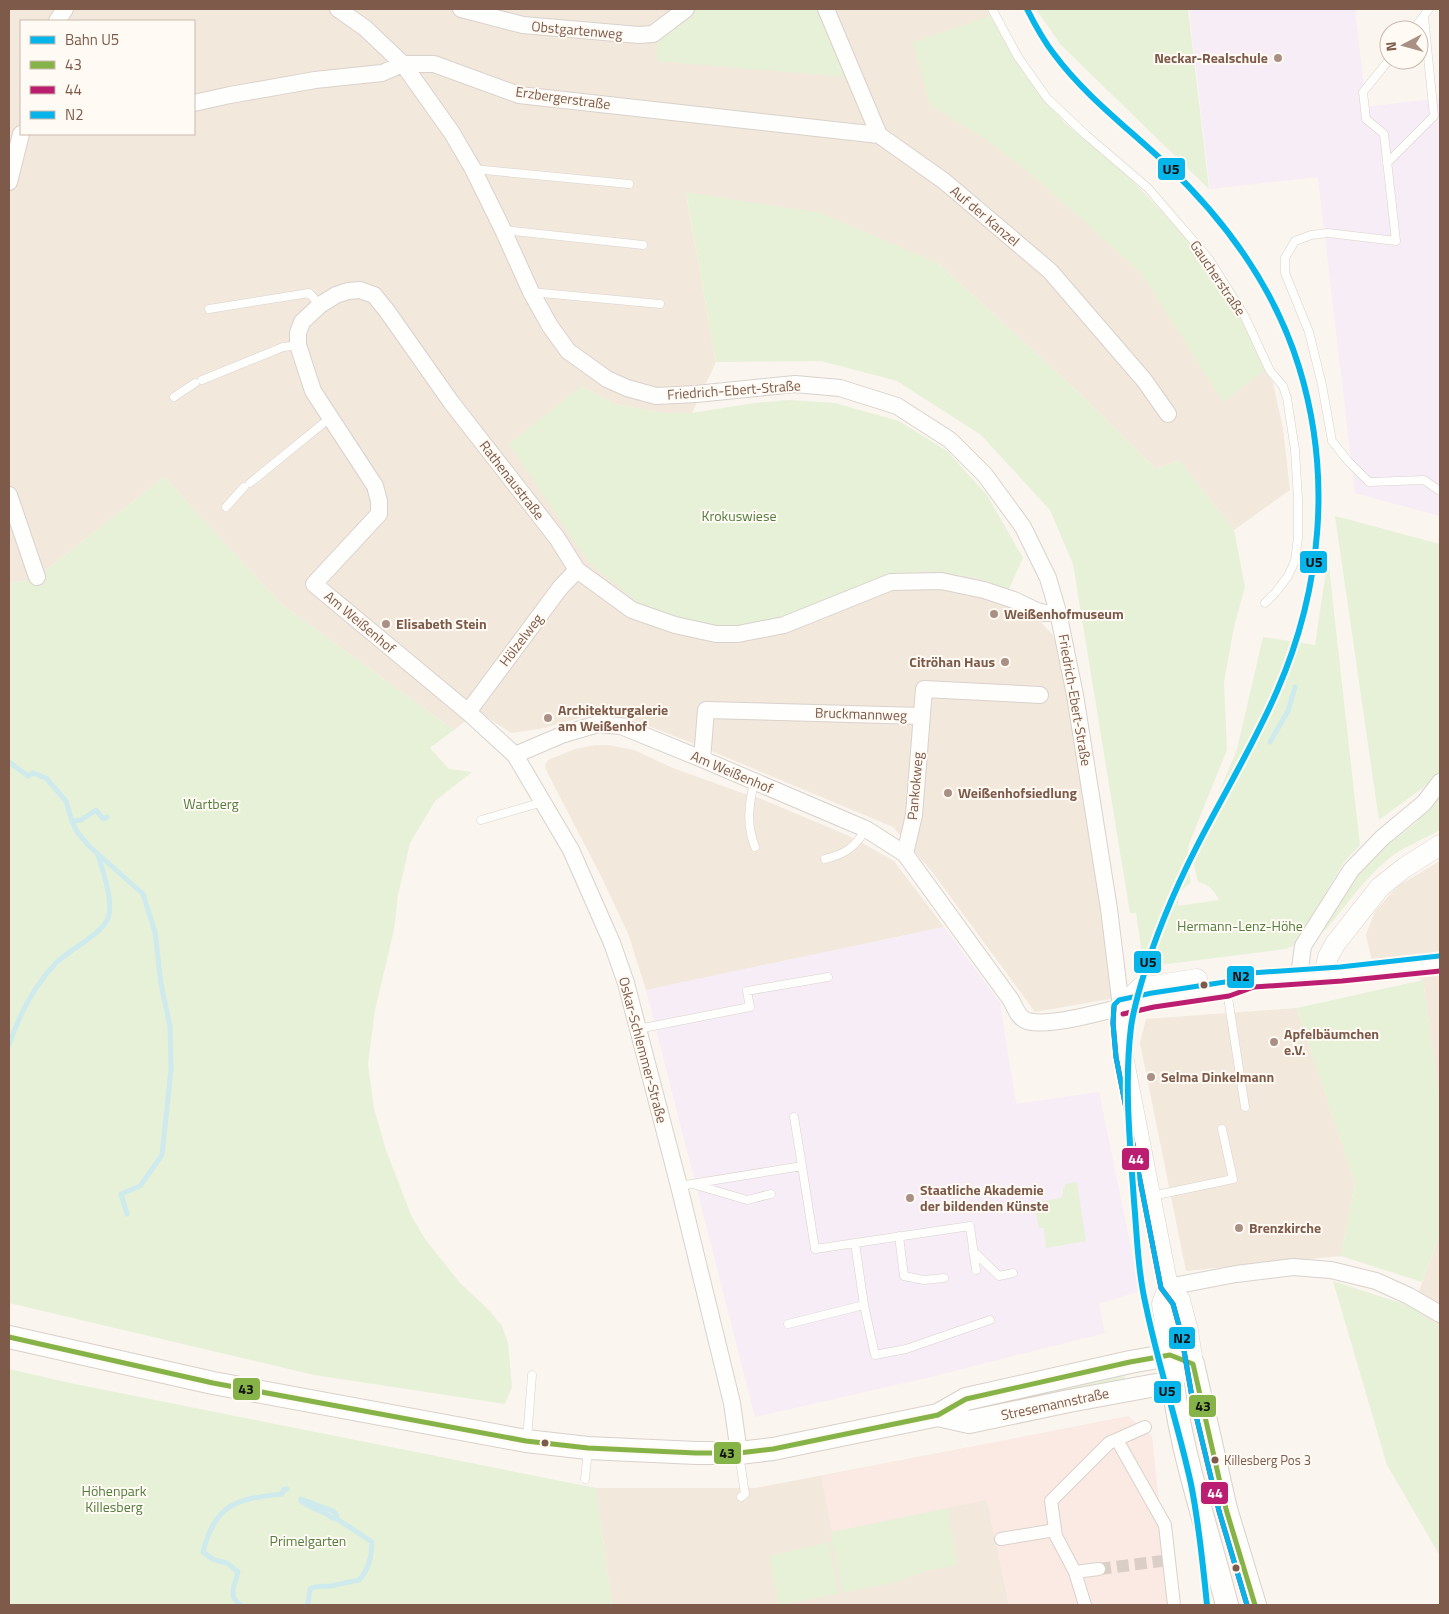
<svg xmlns="http://www.w3.org/2000/svg" width="1449" height="1614" viewBox="0 0 1449 1614" font-family="'Titillium Web',sans-serif">
  <rect width="100%" height="100%" fill="#faf5ef"/>
  <path fill="#f3e8dc" fill-rule="evenodd" d="M9,9H986L1026,77L1065,124L1123,171L1184,235L1273,383L1283,429L1290,490L1234,530L1179,460L1156,469L1077,391L939,264L686,193L716,362L692,413H663L614,404L581,386L844,593L874,579L924,571L974,577L1009,589L1052,634L1062,656L1115,998L1035,1012L933,873L893,827L685,740L606,710L545,728L511,733L478,711L454,730L281,604L164,477L33,580L9,583ZM21,21H194V134H21Z
    M596,745H608L634,750L673,768L742,793L759,798L847,835L866,845L894,861L944,927L646,990L629,936L602,878L546,770L545,765L548,760L575,749Z
    M1440,861V1103L1423,980L1372,961L1366,935L1375,911L1398,886Z
    M1297,1008L1355,1183L1341,1256L1186,1271L1140,1043L1146,1019Z
    M1440,1234V1327L1413,1307Z
    M976,1446L1009,1605H612L596,1488H756Z"/>
  <path fill="#faeae3" d="M1128,1416L1152,1436L1170,1605H1009L987,1500L832,1532L821,1476Z"/>
  <path fill="#f6edf6" d="M1189,9H1355L1366,107L1440,98V516L1355,493L1318,177L1210,189Z
    M944,927L1000,1003L1016,1104L1099,1092L1140,1291L1099,1304L1105,1333L926,1378L755,1417L646,990Z"/>
  <path fill="#e7f1d8" d="M697,9H819L847,77L657,61V40Z
    M1036,9H1188L1209,189L1061,45Z
    M990,16L1026,77L1065,123L1123,171L1184,235L1241,316L1265,370L1223,402L1141,273L1038,180L988,141L930,105L913,42Z
    M686,192L821,213L939,264L1077,391L1156,469L1179,460L1234,530L1245,587L1234,627L1224,682L1227,750L1189,844L1187,859L1191,883C1181,889 1178,894 1178,906L1219,900C1214,890 1209,884 1198,882L1194,864L1197,847L1237,749L1263,637L1315,645L1328,558L1360,845L1344,862L1295,945L1286,949L1144,967L1136,913H1130L1073,564L1050,510L981,435L897,381L821,361L716,362Z
    M581,386L614,404L663,413H692L754,403L790,400L835,403L899,421L947,451L987,495L1023,558L1009,589L974,577L924,571L874,579L811,608L764,624L734,627L708,625L645,608L589,563L509,444Z
    M164,477L281,604L454,730L430,748L449,769L472,772L435,801L410,843L398,895L394,930L375,1010L368,1064L374,1108L386,1150L411,1215L425,1239L460,1283L489,1310L502,1326L508,1343L512,1387L505,1404L314,1375L9,1303V583L33,580Z
    M1335,516L1440,544V775L1379,820Z
    M1440,784V830C1424,839 1399,849 1386,861C1361,882 1343,910 1322,934L1335,908L1357,872L1381,850L1417,822Z
    M1423,980L1440,1103V1234L1422,1282L1341,1256L1355,1183L1297,1008Z
    M1077,1182L1086,1241L1046,1248L1044,1228H1039L1034,1203L1061,1198L1063,1194V1188H1065V1184Z
    M1333,1281L1413,1307L1440,1327V1556L1387,1465Z
    M9,1369L70,1383L596,1488L612,1605H9Z
    M1124,1375L1126,1382L934,1421L931,1415Z
    M948,1508L957,1565L925,1571L900,1581L843,1593L832,1541V1532Z
    M829,1542L839,1594L779,1605L769,1556Z"/>
  <g fill="none" stroke-linecap="round" stroke-linejoin="round">
    <path stroke="#cfeaec" stroke-width="5" d="M1270,742L1288,711L1295,687
      M9,762L28,776L33,773L46,778L66,801L72,821L77,832L89,846L143,894L155,932L161,984L170,1026L171,1070L162,1155L140,1186L121,1194L127,1214
      M72,821L81,820L96,810L103,819L107,817
      M9,1045C19,1015 34,986 56,963C69,950 102,934 108,918C114,902 103,871 98,855
      M301,1499L333,1511L336,1514L337,1519
      M301,1501C311,1509 325,1511 332,1518L337,1519L372,1542C372,1556 368,1570 359,1580C349,1582 340,1584 331,1586C323,1587 317,1585 310,1589L308,1603
      M241,1605C227,1598 235,1584 238,1572L227,1563L214,1560L203,1552C215,1503 237,1499 282,1494L284,1489H287"/>
    <path stroke="#dbcec6" stroke-width="12" stroke-dasharray="12 6" stroke-linecap="butt" d="M1099,1569L1169,1560"/>
    <g stroke="#d9d1cc" stroke-width="9">
      <path id="service" d="M992,9L1018,57L1047,98L1086,135L1148,188L1209,259L1244,315L1270,371L1283,386L1287,398L1295,450L1298,499V537L1295,561L1288,576L1276,592L1265,603
        M1413,30L1429,9
        M1389,60L1363,92L1366,119L1384,134L1396,241L1328,233L1311,235L1295,241L1285,258V273L1309,332L1322,385L1332,441L1348,461L1369,482L1424,480L1440,491
        M1387,163L1434,116L1424,17
        M473,169L629,184
        M503,230L643,245
        M531,292L660,304
        M209,309L309,293L320,305
        M202,380L283,347L298,345
        M174,397L195,383
        M250,483L331,417
        M226,507L244,487
        M754,782C749,805 746,824 755,847
        M481,820L543,802
        M825,859C846,854 855,847 866,829
        M1227,991L1245,1107
        M638,1029L750,1007L747,991L828,977
        M794,1117L802,1166
        M696,1185L747,1200L771,1194
        M679,1186L802,1166L815,1249L970,1226L976,1270
        M1152,1196L1233,1179L1222,1129
        M899,1236L904,1276L924,1280L944,1278
        M855,1243L864,1305L875,1355L906,1349L990,1320
        M973,1251L999,1276L1013,1273
        M788,1324L864,1305
        M527,1439L532,1375
        M739,1454L745,1494L741,1497
        M585,1479L588,1449"/>
    </g>
    <g stroke="#d9d1cc" stroke-width="14">
      <path id="pedestrian" d="M1117,1440L1165,1525L1174,1605
        M1001,1539L1055,1530
        M1075,1572L1099,1569
        M1085,1605L1075,1572L1056,1536L1051,1501L1109,1443L1145,1427"/>
    </g>
    <g stroke="#d9d1cc" stroke-width="18">
      <path id="minor" d="M338,9L365,28L403,64L452,133L473,169L503,230L531,292L550,326L568,351L607,379L627,388L656,396L696,394L795,384L840,388L897,406L950,440L985,475L1023,527L1048,578L1058,612L1075,695L1109,909L1121,1007C1099,1013 1048,1027 1027,1021C1018,1018 1015,1007 1011,1000L905,854L866,829L702,759L621,726L598,724L564,734L515,755
        M461,9L523,25L639,35L653,34L686,9
        M826,9L879,135L944,181L1050,271L1144,380L1168,414
        M57,21L65,9
        M194,103L230,95L315,80L382,73L403,64H434L519,95L879,135
        M9,182L21,134
        M9,495L37,577
        M468,712L560,588L577,570
        M702,759L706,710L921,716
        M905,854L914,815L924,689L1040,695
        M1299,976L1303,946L1351,870L1382,838L1424,803L1440,782
        M1168,1287L1236,1274L1293,1267L1331,1270L1376,1281L1409,1296L1440,1314
        M739,1453L732,1403L679,1186L626,983L612,943L571,850L515,755L468,712L314,584L379,514V501L375,486L313,391L298,345V333L302,322L320,305L336,295L348,291L360,290L374,295L387,311L451,402L557,538L577,570L632,610L675,625L716,634H738L784,625L891,582L941,581L984,590L1014,600L1037,611L1045,613L1058,612"/>
    </g>
    <g stroke="#d9d1cc" stroke-width="21">
      <path id="tertiary" d="M1324,974L1328,957L1335,944L1380,887L1404,868L1440,845
        M1124,1004L1140,988L1197,979
        M1121,1007L1120,1023L1123,1056L1168,1287L1180,1300L1188,1331L1193,1364L1183,1373
        M1121,1007L1153,1000L1227,989L1252,980L1341,974L1440,963
        M1168,1287L1162,1304L1170,1355"/>
    </g>
    <g stroke="#dad0ca" stroke-width="24">
      <path id="secondary" d="M9,1337L213,1383L526,1441L588,1448L696,1453H739L773,1449L938,1415L966,1399L1130,1362L1170,1355L1193,1364L1226,1509L1255,1605
        M1170,1355C1176,1441 1206,1522 1227,1605
        M938,1415L969,1422L1069,1401L1172,1382"/>
    </g>
    <use href="#service" stroke="#fefefd" stroke-width="8"/>
    <use href="#pedestrian" stroke="#fefefd" stroke-width="12"/>
    <use href="#minor" stroke="#fefefd" stroke-width="16"/>
    <use href="#tertiary" stroke="#fefefd" stroke-width="20"/>
    <use href="#secondary" stroke="#fefefd" stroke-width="22"/>
    <g stroke="#fffaf3" stroke-width="9">
      <path id="bus-1" d="M9,1337L213,1383L526,1441L588,1448L696,1453H739L773,1449L938,1415L966,1399L1130,1362L1170,1355L1193,1364L1226,1509L1255,1605"/>
    </g>
    <g stroke="#fffaf3" stroke-width="9">
      <path id="bus-2" d="M1114,1007L1113,1023L1116,1057L1161,1288L1173,1304L1181,1333L1193,1403L1219,1511L1247,1605
        M1123,1014L1154,1007L1229,996L1254,987L1342,981L1440,971"/>
    </g>
    <g stroke="#fffaf3" stroke-width="9">
      <path id="bus-3" d="M1247,1605L1219,1511L1193,1403L1181,1333L1173,1304L1161,1288L1116,1057L1113,1023L1114,1005L1119,1000L1152,993L1225,982L1251,973L1340,967L1439,956"/>
    </g>
    <use href="#bus-1" stroke="#86b347" stroke-width="5"/>
    <use href="#bus-2" stroke="#bb1e70" stroke-width="5"/>
    <use href="#bus-3" stroke="#06b4ea" stroke-width="5"/>
    <g stroke="#fffaf3" stroke-width="10">
      <path id="rail-1" d="M1027,9C1035,25 1043,40 1054,54C1085,96 1128,128 1166,164C1225,220 1275,289 1299,367C1332,474 1322,588 1277,691C1254,744 1223,795 1197,846C1174,891 1155,936 1141,984C1137,998 1133,1012 1131,1027C1124,1084 1130,1144 1134,1201C1137,1236 1138,1272 1146,1306C1158,1365 1178,1424 1191,1484C1199,1524 1203,1564 1207,1605"/>
    </g>
    <use href="#rail-1" stroke="#06b5ea" stroke-width="6"/>
  </g>
  <g fill="#a99084" stroke="#fffaf3" stroke-width="2">
    <circle cx="1278" cy="58" r="5"/>
    <circle cx="994" cy="614" r="5"/>
    <circle cx="386" cy="624" r="5"/>
    <circle cx="1005" cy="662" r="5"/>
    <circle cx="548" cy="718" r="5"/>
    <circle cx="948" cy="793" r="5"/>
    <circle cx="1274" cy="1042" r="5"/>
    <circle cx="1151" cy="1077" r="5"/>
    <circle cx="910" cy="1198" r="5"/>
    <circle cx="1239" cy="1228" r="5"/>
  </g>
  <g fill="#7d5a4a" stroke="#fffaf3" stroke-width="2">
    <circle cx="1204" cy="985" r="4.5"/>
    <circle cx="545" cy="1443" r="4.5"/>
    <circle cx="1215" cy="1460" r="4.5"/>
    <circle cx="1236" cy="1568" r="4.5"/>
  </g>
  <g text-anchor="middle" stroke-width="4" stroke-linejoin="round" paint-order="stroke">
    <g font-size="13" fill="#7d5a4a" stroke="#fffaf3" text-anchor="start">
      <text x="1224" y="1465">Killesberg Pos 3</text>
    </g>
    <g font-size="14" fill="#7d5a4a" stroke="#fffaf3">
      <text transform="translate(577 30) rotate(5)" y="5">Obstgartenweg</text>
      <text transform="translate(563 98) rotate(8)" y="5">Erzbergerstraße</text>
      <text transform="translate(985 216) rotate(40)" y="5">Auf der Kanzel</text>
      <text transform="translate(1218 278) rotate(56)" y="5">Gaucherstraße</text>
      <text transform="translate(734 390) rotate(-4)" y="5">Friedrich-Ebert-Straße</text>
      <text transform="translate(512 480) rotate(52)" y="5">Rathenaustraße</text>
      <text transform="translate(360 622) rotate(40)" y="5">Am Weißenhof</text>
      <text transform="translate(521 640) rotate(-53)" y="5">Hölzelweg</text>
      <text transform="translate(1075 700) rotate(80)" y="5">Friedrich-Ebert-Straße</text>
      <text transform="translate(861 714) rotate(2)" y="5">Bruckmannweg</text>
      <text transform="translate(732 772) rotate(23)" y="5">Am Weißenhof</text>
      <text transform="translate(915 786) rotate(-85)" y="5">Pankokweg</text>
      <text transform="translate(643 1050) rotate(75)" y="5">Oskar-Schlemmer-Straße</text>
      <text transform="translate(1055 1404) rotate(-12)" y="5">Stresemannstraße</text>
    </g>
    <g font-size="14" font-weight="bold" fill="#7d5a4a" stroke="#fffaf3" text-anchor="start">
      <text x="1268" y="63" text-anchor="end">Neckar-Realschule</text>
      <text x="1004" y="619">Weißenhofmuseum</text>
      <text x="396" y="629">Elisabeth Stein</text>
      <text x="995" y="667" text-anchor="end">Citröhan Haus</text>
      <text x="558" y="715">Architekturgalerie<tspan x="558" dy="16">am Weißenhof</tspan></text>
      <text x="958" y="798">Weißenhofsiedlung</text>
      <text x="1284" y="1039">Apfelbäumchen<tspan x="1284" dy="16">e.V.</tspan></text>
      <text x="1161" y="1082">Selma Dinkelmann</text>
      <text x="920" y="1195">Staatliche Akademie<tspan x="920" dy="16">der bildenden Künste</tspan></text>
      <text x="1249" y="1233">Brenzkirche</text>
    </g>
    <g font-size="14" fill="#527d3e" stroke="#fffaf3">
      <text x="739" y="521">Krokuswiese</text>
      <text x="211" y="809">Wartberg</text>
      <text x="1240" y="931">Hermann-Lenz-Höhe</text>
      <text x="114" y="1496">Höhenpark<tspan x="114" dy="16">Killesberg</tspan></text>
      <text x="308" y="1546">Primelgarten</text>
    </g>
  </g>
  <g stroke="#fffaf3" stroke-width="2">
    <rect x="1157" y="157" width="29" height="24" rx="5" fill="#06b5ea"/>
    <rect x="1299" y="550" width="29" height="24" rx="5" fill="#06b5ea"/>
    <rect x="1133" y="950" width="29" height="24" rx="5" fill="#06b5ea"/>
    <rect x="1226" y="965" width="29" height="24" rx="5" fill="#06b4ea"/>
    <rect x="1121" y="1147" width="29" height="24" rx="5" fill="#bb1e70"/>
    <rect x="1168" y="1326" width="28" height="24" rx="5" fill="#06b4ea"/>
    <rect x="232" y="1377" width="29" height="24" rx="5" fill="#86b347"/>
    <rect x="1153" y="1380" width="29" height="24" rx="5" fill="#06b5ea"/>
    <rect x="1188" y="1394" width="29" height="24" rx="5" fill="#86b347"/>
    <rect x="713" y="1441" width="29" height="24" rx="5" fill="#86b347"/>
    <rect x="1200" y="1481" width="29" height="24" rx="5" fill="#bb1e70"/>
  </g>
  <g font-size="14" text-anchor="middle" font-weight="bold" fill="#fff">
    <text x="1136" y="1164">44</text>
    <text x="1215" y="1498">44</text>
  </g>
  <g font-size="14" text-anchor="middle" font-weight="bold" fill="#111">
    <text x="1171" y="174">U5</text>
    <text x="1314" y="567">U5</text>
    <text x="1148" y="967">U5</text>
    <text x="1241" y="981">N2</text>
    <text x="1182" y="1343">N2</text>
    <text x="246" y="1394">43</text>
    <text x="1167" y="1396">U5</text>
    <text x="1203" y="1411">43</text>
    <text x="727" y="1458">43</text>
  </g>
  <rect width="1449" height="1614" fill="none" stroke="#7d5a4a" stroke-width="20"/>
  <rect x="20" y="20" width="175" height="115" fill="#fffaf3" stroke="#cbbaaf"/>
  <rect x="30" y="36" width="25" height="8" fill="#06b5ea" stroke="#cbbaaf"/>
  <text x="65" y="45" font-size="15" fill="#7d5a4a">Bahn U5</text>
  <rect x="30" y="61" width="25" height="8" fill="#86b347" stroke="#cbbaaf"/>
  <text x="65" y="70" font-size="15" fill="#7d5a4a">43</text>
  <rect x="30" y="86" width="25" height="8" fill="#bb1e70" stroke="#cbbaaf"/>
  <text x="65" y="95" font-size="15" fill="#7d5a4a">44</text>
  <rect x="30" y="111" width="25" height="8" fill="#06b4ea" stroke="#cbbaaf"/>
  <text x="65" y="120" font-size="15" fill="#7d5a4a">N2</text>
  <g transform="translate(1404 45) rotate(264)"><circle r="24" fill="#fffaf3" stroke="#cbbaaf"/>
  <path d="M0-4L9 19L0 12L-9 19Z" fill="#a99084"/>
  <text y="-8" font-size="14" font-weight="bold" text-anchor="middle" fill="#7d5a4a">N</text>
  </g>
</svg>
